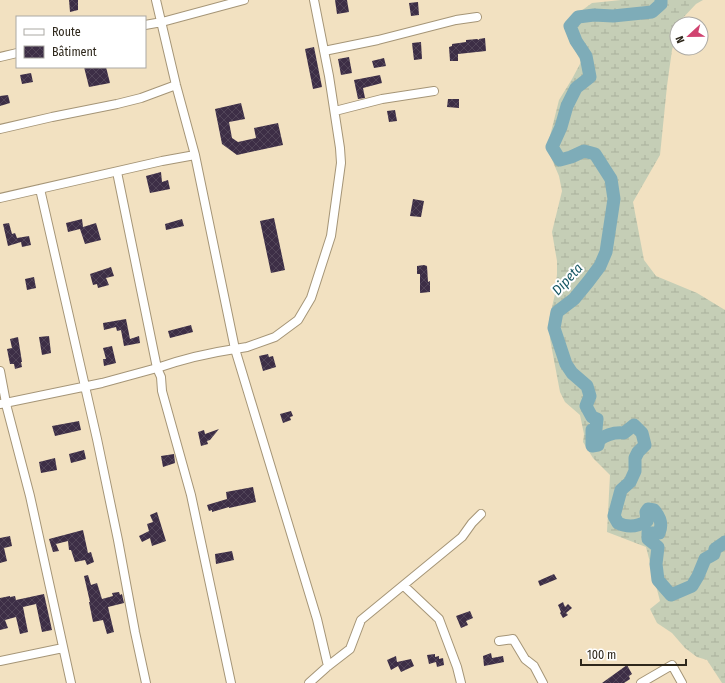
<svg xmlns="http://www.w3.org/2000/svg" width="725" height="683" viewBox="0 0 725 683" font-family="'Fira Sans Condensed',sans-serif">
  <defs>
    <pattern id="wetland-marsh" width="20" height="14" patternUnits="userSpaceOnUse"><rect width="20" height="14" fill="#c5ceb6"/><path d="M1 5h8M5 5V1M11 12h8M15 12V8" fill="none" stroke="#aab19c"/></pattern>
    <pattern id="building-cross-hatch" width="8" height="8" patternUnits="userSpaceOnUse"><rect width="8" height="8" fill="#3d2e46"/><path d="M0 0l8 8M0 8l8-8" fill="none" stroke="#514458"/></pattern>
  </defs>
  <rect width="100%" height="100%" fill="#f2e1c1"/>
  <path fill="url(#wetland-marsh)" d="M621,0H703L696,4L680,21L679,24H677V32L672,50L667,86L660,155L633,202L644,260L656,276L697,293L725,310V683H722L707,660L697,657L685,648L672,633L657,623L650,609L660,601L646,547L607,532L610,475L593,458L583,442L584,434L580,415L565,402L560,392L550,339L549,320L555,294L557,274V261L552,232L562,191L559,176L547,148L559,100L572,79L581,62L567,33L566,22L592,3Z"/>
  <g fill="none" stroke-linecap="round" stroke-linejoin="round">
    <path stroke="#7eacb8" stroke-width="13" d="M661,0V4L652,12L613,16L594,15L578,17L570,26L576,41L586,56L590,77L576,88L567,106L561,127L552,147L560,160L571,157L584,151L595,154L611,179L614,199L606,252L600,266L588,282L574,299L557,312L554,328L566,364L572,373L587,386L590,396L586,406L592,417L597,419L596,429L592,430V446L598,445L599,440C607,434 614,432 624,433L634,425L642,433L645,445L638,452L635,458V471L630,482L621,490L614,516L618,523C628,528 637,527 647,521L646,512L648,509L654,510C660,517 663,524 659,533H648V539L658,547L656,564L658,580L671,595L692,586L698,576L705,559L714,554L715,549L725,542"/>
  </g>
  <path fill="url(#building-cross-hatch)" d="M69,0H78V10L70,12Z
    M335,0H347L349,12L337,14Z
    M418,2L419,15L411,16L409,3Z
    M485,38L486,51L458,54V61H450L449,47L452,46V44L466,42V40L477,39L479,40V39Z
    M421,42L422,59L414,60L412,43Z
    M314,47L322,87L313,89L305,49Z
    M349,57L352,73L341,75L338,59Z
    M384,58L386,66L374,68L372,61Z
    M84,67H106L110,83L89,87Z
    M31,73L33,82L22,84L20,75Z
    M380,75L382,83L363,88L365,98L358,99L354,80Z
    M8,95L10,103L0,106V96Z
    M448,99H459V108L447,107Z
    M241,103L245,119L229,122L232,138L238,142L256,138L254,128L278,123L283,145L237,155L222,144L215,109Z
    M395,110L397,121L389,122L387,111Z
    M161,172L162,182L168,180L170,189L150,193L146,176Z
    M413,199L424,201L421,217L410,216Z
    M274,218L285,270L271,273L260,221Z
    M82,219L83,227L96,223L101,240L85,244L80,229L68,232L66,223Z
    M182,219L184,226L166,230L165,224Z
    M9,223L12,234L15,233L17,238L29,236L31,245L22,247L21,242L8,246L3,224Z
    M424,265L427,266L428,282L430,281V292L420,293V274H417V266Z
    M111,267L114,276L106,278L109,285L98,288L97,284L93,285L90,274Z
    M34,277L36,288L27,290L25,279Z
    M126,319L130,339L139,336L140,343L124,346L121,330L117,331L116,327L104,330L103,323Z
    M191,325L193,332L170,338L168,331Z
    M49,336L51,353L42,355L39,337Z
    M18,337L22,362H21L22,367L15,369L14,364H10L7,349L12,348L10,339Z
    M112,346L116,363L104,366L103,359H106L103,348Z
    M268,354L269,357L273,356L276,367L263,371L259,356Z
    M291,411L293,416L290,417L291,420L283,423L280,414Z
    M79,421L81,430L55,436L52,426Z
    M219,429L210,440L207,441L208,444L201,446L198,432L204,430L205,434Z
    M84,450L86,459L71,463L69,454Z
    M174,454L175,463L163,467L161,456Z
    M55,458L57,470L41,473L39,462Z
    M253,487L256,502L229,508V507L212,512V510L209,511L207,505L227,499L226,492Z
    M157,512L166,541L152,546L150,538L142,542L139,536L149,531L147,524L153,522L150,515Z
    M83,530L88,553L91,552L94,562L87,565L85,560L75,562L71,550H69L68,541L56,544L59,551L53,552L49,539Z
    M10,536L12,546L4,548L7,561L0,563V538Z
    M232,551L234,560L216,564L215,554Z
    M554,574L557,579L540,586L538,581Z
    M88,575L91,585L97,583L102,599L113,596L112,593L119,592L120,595L122,594L124,603L108,607L114,632L107,634L103,620L93,622L89,602H90L84,576Z
    M44,594L52,630L42,632L36,604L23,607L28,632L20,634L16,617L5,620L8,628L0,630V598L10,596V597L15,596L16,600Z
    M563,602L565,607L568,604L572,608L566,613L568,615L563,618L560,613L561,612L558,605Z
    M470,611L473,618L466,621L468,625L461,628L456,616Z
    M491,653L492,658L503,656L504,662L484,666L483,656Z
    M435,654V657L439,656V659L443,658L444,665L437,667L436,662L429,664L427,655Z
    M396,656L397,662L411,659L414,666L401,672L398,666L391,670L387,660Z
    M627,665L632,674L629,676L630,679L624,683H602Z"/>
  <g fill="none" stroke-linecap="round" stroke-linejoin="round">
    <g stroke="#a59577" stroke-width="10">
      <path id="minor" d="M314,0L329,76L340,148L341,163L331,236L311,298L298,320L275,337L247,347L235,349L317,619L328,666
        M145,25L162,22L244,0
        M324,51L378,40L456,20L477,17
        M0,57L17,53
        M335,111L382,99L434,91
        M0,129L52,117L117,104L141,98L176,85
        M117,172L157,368C183,359 208,353 235,349L195,155L176,85L156,0
        M40,189L97,439L118,540L135,632L146,683
        M0,198L162,161L195,155
        M0,371L7,408L30,496L71,683
        M0,404L102,383L157,368L161,377L162,391L191,495L231,683
        M404,586L439,619L457,667L461,683
        M499,641L513,639L525,659L534,666L543,683
        M0,661L63,648
        M309,683L328,666L350,649L361,620L462,537L472,523L481,514
        M641,683L672,665L682,683"/>
    </g>
    <use href="#minor" stroke="#fff" stroke-width="8"/>
  </g>
  <g text-anchor="middle" stroke-width="4" stroke-linejoin="round" paint-order="stroke">
    <g font-size="14" font-style="italic" fill="#195966" stroke="#fff">
      <text transform="translate(567 279) rotate(-47)" y="5">Dipeta</text>
    </g>
  </g>
  <rect x="16" y="16" width="130" height="52" fill="#ffffff" stroke="#aba9a4"/>
  <rect x="24" y="29" width="20" height="6" fill="#ffffff" stroke="#aba9a4"/>
  <text x="52" y="36" font-size="12" fill="#2e271b">Route</text>
  <rect x="24" y="46" width="20" height="12" fill="url(#building-cross-hatch)" stroke="#aba9a4"/>
  <text x="52" y="56" font-size="12" fill="#2e271b">Bâtiment</text>
  <g transform="translate(689 36) rotate(248)"><circle r="19" fill="#ffffff" stroke="#aba9a4"/>
  <path d="M0-3L7 15L0 10L-7 15Z" fill="#d04370"/>
  <text y="-6" font-size="11" font-weight="bold" text-anchor="middle" fill="#2e271b">N</text>
  </g>
  <path d="M581 659v6h105v-6" fill="none" stroke="#2e271b" stroke-width="2"/>
  <text x="587" y="659" font-size="12" fill="#2e271b" stroke="#ffffff" stroke-width="3" paint-order="stroke">100 m</text>
</svg>
